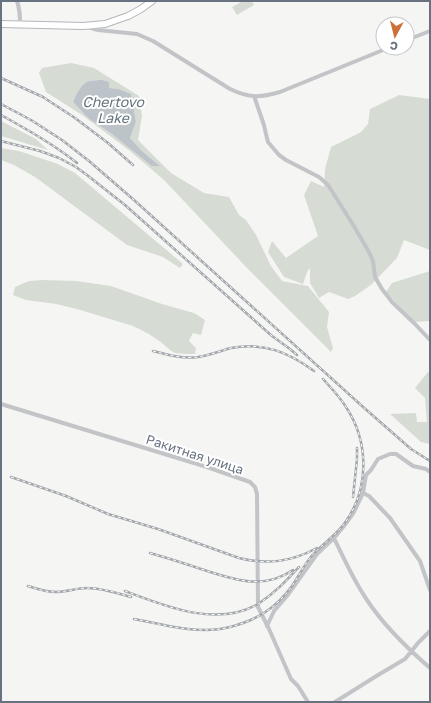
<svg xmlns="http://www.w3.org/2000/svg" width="431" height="703" viewBox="0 0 431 703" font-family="'Golos Text',sans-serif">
  <rect width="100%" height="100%" fill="#f5f6f3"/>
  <path fill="#d6dcd4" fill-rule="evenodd" d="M243,1H252L254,5L237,15L232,7Z
    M71,63L94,68L139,96L142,116L138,140L171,173L204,193L229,197L239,215L246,220L256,235L271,266L282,281L308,286L329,312L327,327L333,348L331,352L247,268L164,180L130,151L82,115L46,92L39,73L42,68ZM103,80L109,82V88L119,89L131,94L136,122L130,138L142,151L159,165L88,118L73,102C76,95 81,83 89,81C94,80 99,80 103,80Z
    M399,95L430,99V250L404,240L397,258L371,285L355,296L348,299L329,292L319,298L310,283V268L307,272L303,284L284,277L268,252L272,241L286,258L318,236L304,195L311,181L324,187L325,169L331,147L361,132L368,124L370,109Z
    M1,121L36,139L48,150L1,136Z
    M1,148L19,151L58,164L75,173L183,264L180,268L163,257L127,245L35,177L14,165L1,160Z
    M430,271V321L414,322L386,292L392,283Z
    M43,280L76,281L111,286L162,304L194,313L205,320L201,335L193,333L189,341L196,348L195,354H186L175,353L170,350L162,343L149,334L133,326L77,309L56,304L26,300L13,295L15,287L29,281Z
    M428,372H430V444L421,442L390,414L416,413L417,422H427L425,398L415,388Z"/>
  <path fill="#bcc3c9" d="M103,80L109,82V88L119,89L131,94L136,122L130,138L142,151L160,166H152L112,134L88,118L73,102C76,95 81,83 89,81C94,80 99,80 103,80Z"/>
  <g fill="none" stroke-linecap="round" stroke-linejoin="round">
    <g stroke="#b3b6ba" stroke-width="8">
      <path id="primary" d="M1,24L83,26L105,24L128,16L141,9L152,1"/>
    </g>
    <path stroke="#c2c4c7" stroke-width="4" d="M17,1C20,10 20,15 20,24
      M87,27L98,30L137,34L153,41L230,89C249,98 260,98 280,92L388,48
      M407,40L430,31
      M254,96L264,125L266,134L268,142L279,155L286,160L319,177L328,185L352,223L369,252L373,261L375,277L382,289L392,302L415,324L430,340
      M1,404L207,467L250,482L255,487L257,494L258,607L269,629L291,679L298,686L308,702
      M363,493L369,496L390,518L420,561L430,590
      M334,538C344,559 354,581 367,600C384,626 407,648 430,668
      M267,626L274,611L287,596L317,554L334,538L344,526L354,512L363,493L366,475L371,470L378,459L390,454H396L413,466L426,469L430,472
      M335,702L378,675L405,659L418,643L430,631"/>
    <use href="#primary" stroke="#fff" stroke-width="6"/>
    <g stroke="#a3a7ac" stroke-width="2.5">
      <path id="rail" d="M1,78L43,97L75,118L108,143L133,165
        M1,104L31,120L62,140L89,161L134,200L362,406L411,449L430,461
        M1,115C28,130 53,144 77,163
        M1,141L40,151L59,158L76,167L87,175L125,205L272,336L290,349L297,355
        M153,351C168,355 183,359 198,357C210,355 220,351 231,348C264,342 288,352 314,371
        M11,477L66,496L108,514L158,529L239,558C267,565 291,562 317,548
        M353,497L357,459V448
        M150,553C167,558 184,563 201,569C233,579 262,591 293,570
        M28,586C37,589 46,592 56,592C66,592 77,588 87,588C102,588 117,593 131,597
        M125,591C165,606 216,628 258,604C274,594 286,581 299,567
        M134,619C165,625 200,635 230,627C257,620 275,609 292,586C298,577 303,567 310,558C320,546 334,537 344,524C370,489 369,442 346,407C340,397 331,388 323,379"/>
    </g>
    <use href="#rail" stroke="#fff" stroke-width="1" stroke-dasharray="3" stroke-linecap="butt"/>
  </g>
  <g text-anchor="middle" stroke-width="4" stroke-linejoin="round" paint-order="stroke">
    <g font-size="13" fill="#687280" stroke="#fff">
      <text transform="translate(195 454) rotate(18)" y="5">Ракитная улица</text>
    </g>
    <g font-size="14" font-style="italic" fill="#64737d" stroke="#fff">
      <text x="113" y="107">Chertovo<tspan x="113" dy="16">Lake</tspan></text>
    </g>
  </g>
  <rect width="431" height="703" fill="none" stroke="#687280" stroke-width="4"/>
  <g transform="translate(395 36) rotate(187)"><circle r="19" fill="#ffffff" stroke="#c3c7cc"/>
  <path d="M0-3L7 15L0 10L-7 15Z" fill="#ce703a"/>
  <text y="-6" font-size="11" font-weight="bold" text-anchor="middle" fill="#687280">С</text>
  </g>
</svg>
